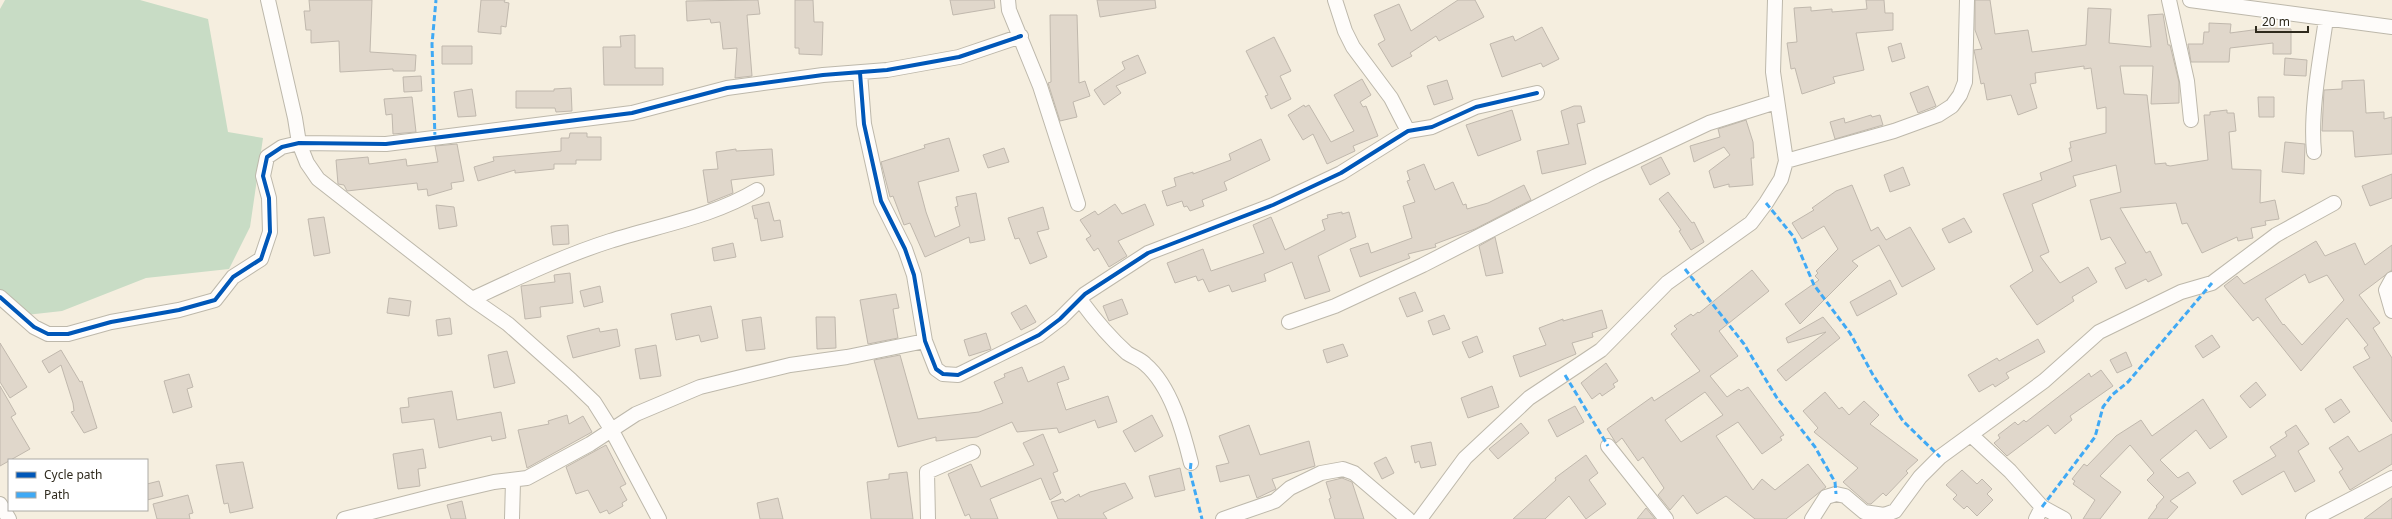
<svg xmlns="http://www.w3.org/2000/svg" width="2392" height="519" viewBox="0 0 2392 519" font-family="'Noto Sans',sans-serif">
  <rect width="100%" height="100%" fill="#f5eedf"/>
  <path fill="#c8dcc5" d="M5,0H140L208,19L228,132L263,138L250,227L229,269L146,278L62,311L26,315L0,291V9Z"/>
  <path fill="#e0d7cb" stroke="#c0b8ad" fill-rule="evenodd" d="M309,0H372L370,52L416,55L415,71H393V69L340,72L339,41L311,43V30H306L304,11H310Z
    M481,0H505L504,2L509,3L506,27L501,26V34L478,32Z
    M758,0L760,14L747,15L752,76L735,78L737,48L723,49L720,22L711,23L710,19L687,21L686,1Z
    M795,0H813L814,22H823L822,55L799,54V48H795Z
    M950,0H994L995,8L953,15Z
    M1097,0H1155L1156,8L1100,17Z
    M1458,0H1475L1484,17L1439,41L1436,36L1410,53L1412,56L1392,67L1378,44L1385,40L1374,15L1399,4L1411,31Z
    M1866,0H1884L1885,13H1893V30L1856,33L1864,70L1833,77L1835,83L1802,94L1795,68L1791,69L1787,43L1797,42L1794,8L1811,7V11L1832,9V12L1867,9Z
    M1975,0H1990L1995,34L2028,30L2032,52L2086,45L2088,8L2111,9L2109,43L2151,47L2148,15L2163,14L2168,45H2170L2179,82V103L2151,104L2153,66H2120L2124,94L2147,95L2155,164L2166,163V165L2170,166L2208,160L2204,115H2210V112L2227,110V113H2234L2236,131L2229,132L2232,169L2261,170L2260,203L2275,200L2279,219L2265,221L2266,225L2251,228L2253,238L2238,241L2237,237L2202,253L2187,223L2182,224L2176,203L2120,208L2146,253L2150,251L2162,275L2148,282L2146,279L2126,289L2115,268L2126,263L2110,237L2101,240L2090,200L2121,192L2116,165L2073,176L2076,186L2032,204L2049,252L2040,256L2060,283L2088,267L2097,282L2072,297L2074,301L2037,325L2010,286L2033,271L2003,194L2042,180L2040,173L2072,161L2069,148H2071L2070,142L2106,133V107L2097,109L2091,68L2084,69V66L2035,73L2036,83L2030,84L2037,108L2018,115L2011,95L1987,100L1984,83L1981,84L1974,50L1982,49L1975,30Z
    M1050,15H1077L1079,83L1085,81L1090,96L1073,102L1077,117L1060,121L1048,83L1051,82Z
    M2209,23L2231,24L2230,33L2268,28L2291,29V54H2273V43L2230,48L2229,62H2191L2188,44H2203L2204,32H2209Z
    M1542,27L1559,59L1543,67L1541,63L1502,77L1490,44L1513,36L1515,41Z
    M635,35V68H663V85H604L603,47H621L620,36Z
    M1274,37L1291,71L1280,76L1291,99L1271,109L1265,96L1268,95L1246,51Z
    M1901,43L1905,58L1892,62L1888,47Z
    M442,46H472V64H442Z
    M1138,55L1146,73L1116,86L1121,93L1104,105L1094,90L1125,69L1122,62Z
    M2285,58L2307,60L2306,76L2284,75Z
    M421,76L422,91L404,92L403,77Z
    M1362,79L1371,95L1360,102L1363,107L1366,106L1378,136L1353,146L1355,151L1327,164L1313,134L1303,140L1288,115L1304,105L1305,107L1309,105L1331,142L1354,131L1334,95Z
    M1447,80L1453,99L1434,105L1427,86Z
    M2364,80L2366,113L2384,112V119L2392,117V154L2355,157L2353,131H2322L2324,90L2342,89V81Z
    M1928,86L1936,106L1918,113L1910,93Z
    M571,88L572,111L556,112L555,108H516V91H554V89Z
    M472,89L476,116L458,117L454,92Z
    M412,97L416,132L393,134L392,114L386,115L384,99Z
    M2258,97H2274V117H2259Z
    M1574,106H1581L1585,122L1577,124L1586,164L1542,174L1537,151L1569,144L1561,111Z
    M1512,110L1521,140L1478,156L1466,125Z
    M1871,115L1872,117L1880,115L1883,125L1835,139L1830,122L1844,118L1845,123Z
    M1746,120L1753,142L1754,158H1751L1753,185L1729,187V184L1714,188L1709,171L1730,155L1724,147L1694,162L1690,146L1720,137L1718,129Z
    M570,133H587V137H601V160H576V164H554V169L515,173V170L478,181L474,167L494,161L493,157L561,151V138H569Z
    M949,138L959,171L918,182L926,212L935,237L960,226L955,207L958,206L956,197L976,193L985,240L970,243L969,237L925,257L910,223L904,225L893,196L890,197L881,162L925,148L924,145Z
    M1261,139L1270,160L1224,182L1227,190L1202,200L1204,206L1190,211L1187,206L1184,207L1182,201L1167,206L1162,191L1176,186L1174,178L1193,172V174L1231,160L1229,154Z
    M2285,142L2305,144L2304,174L2282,172Z
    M457,144L464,181L451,183L452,189L428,196L427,189L418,190L417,183L347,191L344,185L338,184L336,160L368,157L369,164L406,159L407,166L438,162L435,146Z
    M1004,148L1009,162L988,168L983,155Z
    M736,149V151L772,149L774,175L731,180L733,193L708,203L703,170L718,169L716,152Z
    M1661,157L1670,174L1650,185L1641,167Z
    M1424,164L1435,190L1453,182L1463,205L1466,204L1467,209L1488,203L1524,185L1531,200L1475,229L1435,244L1436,247L1408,254L1410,258L1360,277L1350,249L1368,243L1371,253L1412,238L1403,206L1415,202L1407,181L1410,180L1407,171Z
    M1903,167L1910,185L1890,192L1884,175Z
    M2392,174V198L2370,206L2362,186Z
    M1852,185L1871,231L1878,227L1886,240L1910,227L1935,269L1902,287L1879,245L1852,261L1858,266L1800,324L1785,304L1819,280L1815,276L1818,273L1816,271L1838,249L1824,226L1802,239L1792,223L1814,210L1812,208L1836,191Z
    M1668,192L1692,223L1694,222L1704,242L1691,250L1679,231L1681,230L1659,199Z
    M769,202L774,221L780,220L783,237L761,241L757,218L755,219L752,206Z
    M1115,204L1122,214L1145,204L1154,225L1118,241L1127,256L1109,267L1098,248L1094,251L1086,239L1091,236L1080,220L1095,211L1098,215Z
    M436,205L454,207L457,226L439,229Z
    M1043,207L1049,229L1037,232L1047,257L1030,264L1019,238L1015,239L1008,218Z
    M1342,212V214L1349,212L1356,237L1318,256L1330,291L1305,299L1292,262L1264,274L1266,281L1232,292L1229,285L1209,292L1203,279L1198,281L1196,276L1175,283L1167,263L1203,249L1211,271L1264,253L1253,225L1271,217L1285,250L1325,230L1322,220L1328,218L1327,215Z
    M324,217L330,253L314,256L308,219Z
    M1964,218L1972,232L1949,243L1942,229Z
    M568,225L569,244L553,245L551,226Z
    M1495,237L1503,273L1486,276L1479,246Z
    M2316,241L2325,256L2355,243L2365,265L2392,245V270L2359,295L2380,323L2373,328L2392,358V422L2353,367L2370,358L2364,348L2368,345L2347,318L2301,371L2258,317L2253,321L2224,286L2237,276L2244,284ZM2305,274L2309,283L2327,275L2344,300L2302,345L2284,324L2283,325L2265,299Z
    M733,243L736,257L714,261L712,248Z
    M1752,270L1769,291L1719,331L1738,356L1710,376L1727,397L1739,389L1741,391L1748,387L1784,435L1780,437L1782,440L1762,454L1738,422L1716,436L1753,490L1762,479L1775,490L1808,464L1826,487L1786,519H1755L1726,496L1697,514L1683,495L1670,510L1658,495L1664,488L1643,457L1638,461L1622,438L1616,443L1607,429L1652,397L1654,401L1700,371L1671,334L1677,329L1674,326L1691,314L1693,316L1698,312L1699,313ZM1705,392L1723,415L1681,442L1665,420Z
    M570,273L573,303L540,307L541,317L525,319L521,286L555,282L554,275Z
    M1890,280L1897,294L1857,316L1850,302Z
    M600,286L603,302L584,307L580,291Z
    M1415,292L1423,311L1407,317L1399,298Z
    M896,294L899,308L893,309L898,338L868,344L860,300Z
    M389,298L411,301L409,316L387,313Z
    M1122,299L1128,314L1109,321L1103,306Z
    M1026,305L1036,322L1021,330L1011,313Z
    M711,306L718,338L701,342L699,335L676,340L671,314Z
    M1602,310L1607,328L1592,333L1593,337L1572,343L1576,354L1520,377L1513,356L1546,345L1539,328L1563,319V321Z
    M1444,315L1450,329L1433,335L1428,321Z
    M761,317L765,349L746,351L742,320Z
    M816,317H835L836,348L817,349Z
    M1823,317L1840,338L1786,381L1777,370L1826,332L1788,343L1786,338Z
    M450,318L452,334L438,336L436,320Z
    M599,328L600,332L617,329L620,346L573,358L567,336Z
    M986,333L991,349L969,356L964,340Z
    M2212,335L2220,347L2203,358L2195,346Z
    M1477,336L1483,352L1469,358L1462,342Z
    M2038,339L2045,352L2006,373L2009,378L1995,387L1993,384L1979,392L1968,375L1997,358L1999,361Z
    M0,343L27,387L10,398L0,382Z
    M1343,344L1348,356L1327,363L1323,350Z
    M656,345L661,376L640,379L635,349Z
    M61,350L80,382L82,381L97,428L84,433L71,412L74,411L73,403L61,365L49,373L42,361Z
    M507,351L515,383L494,388L488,355Z
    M2126,352L2132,366L2117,373L2110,360Z
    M900,355L918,419L979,412L1003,403L994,382L1005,377L1004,374L1022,367L1028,382L1064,366L1069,379L1057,383L1066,410L1108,396L1117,422L1098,428L1095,420L1059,433L1057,428L1017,432L1012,422L977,437L936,441V437L898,447L874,360Z
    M1606,363L1618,381L1613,384L1615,387L1602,396L1600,393L1592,399L1581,383Z
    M2101,370L2113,386L2070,416L2072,420L2055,434L2048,425L2007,456L1994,443L2000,438L1998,435L2015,422L2018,425L2024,420L2026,422L2089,373L2091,377Z
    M189,374L193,387L187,389L192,407L173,413L164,381Z
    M2256,382L2266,395L2250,408L2240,396Z
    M0,386L16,414L11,417L30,449L0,466Z
    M1492,386L1499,407L1468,418L1461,398Z
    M452,391L457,420L501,412L506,438L492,441L491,436L439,448L434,419L402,423L400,408L409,407L408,398Z
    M1825,392L1839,409L1842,407L1849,415L1864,401L1879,415L1870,424L1918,460L1906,471L1908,473L1886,496L1883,493L1871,504H1868L1843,482L1858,468L1814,432L1818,428L1803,411Z
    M2203,399L2227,437L2210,449L2196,430L2160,460L2178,478L2188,472L2196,483L2170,501L2178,507L2167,519H2148L2157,507L2156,506L2164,497L2147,480L2154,473L2130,445L2100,476L2121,492L2100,519H2083L2095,500L2073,484L2075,481L2072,479L2084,464L2087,466L2116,436L2141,420L2152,436Z
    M2341,399L2350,412L2334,423L2325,409Z
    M1575,406L1584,422L1557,437L1548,420Z
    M567,415L569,424L583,416L592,432L527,468L518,430L549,424L548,421Z
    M1152,415L1163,436L1135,452L1123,431Z
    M1521,423L1529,433L1498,459L1489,449Z
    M1249,425L1260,455L1309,441L1315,466L1272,479L1276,489L1257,498L1249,475L1220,482L1216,466L1229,463L1219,436Z
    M2296,425L2309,444L2298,451L2315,481L2295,492L2284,471L2242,495L2233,481L2276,456L2270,447L2287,436L2285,432Z
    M1043,434L1058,471L1053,473L1061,493L1050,500L1041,478L990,499L998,519H971L969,514L965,516L948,474L971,464L981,487L1034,465L1023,443Z
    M2392,434V464L2350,490L2339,472L2343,469L2329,448L2348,436L2359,452Z
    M1431,442L1436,465L1421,468L1419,461L1415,463L1411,446Z
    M606,445L626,484L620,487L627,500L622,503L623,506L609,514L607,510L600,513L588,490L576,494L566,467Z
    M423,449L426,468L418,469L420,486L398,489L393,454Z
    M1586,455L1598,473L1589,480L1606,504L1586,519L1569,496L1545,519H1513L1556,480L1555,478Z
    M1386,457L1394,473L1382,479L1374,463Z
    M243,462L253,508L230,513L228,503L224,504L216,465Z
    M1180,468L1185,490L1155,497L1149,476Z
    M1962,470L1977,484L1982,479L1992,489L1987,494L1993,500L1977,516L1967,506L1964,509L1953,499L1957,495L1946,485Z
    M907,472L913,519H871L867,482L889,479V474Z
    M1342,478L1352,482L1364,519H1335L1329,499L1331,498L1326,482Z
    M159,481L163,496L147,500V484Z
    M1125,483L1133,498L1103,513L1107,519H1058L1051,502L1063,499L1065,502L1079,494L1080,497L1090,492Z
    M188,495L193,513L189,514L190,519H157L153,504Z
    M778,498L783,519H760L757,503Z
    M2392,498V519H2364Z
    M462,501L466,519H451L447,505Z
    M1646,508L1655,519H1637Z"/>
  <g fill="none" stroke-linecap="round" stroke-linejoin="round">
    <g stroke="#bdb8ab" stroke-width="16">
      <path id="minor" d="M268,0L295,118L299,143L307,163L318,179L472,299L508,324L571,380L594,402L611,429L659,519
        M1008,0L1009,10L1040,86L1078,204
        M1335,0L1345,31L1353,47L1391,98L1408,131
        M2169,0L2187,81L2191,120
        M2190,0L2392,27
        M860,73L864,124L881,201L905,249L914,275L925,341L936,369L943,374L958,375L1039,335L1060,319L1085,294L1148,253L1273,205L1341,173L1408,131L1432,127L1476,107L1537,93
        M2314,152C2310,111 2320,61 2326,19
        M1786,161L1894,131L1938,115L1952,106L1960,95L1965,82L1967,0
        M2392,279L2386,290L2392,311
        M0,297L34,327L48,334H68L111,322L179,310L215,300L233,277L261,259L270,232L269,198L263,176L267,157L282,147L299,143L386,144L632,113L727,88L823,75L887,70L959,57L1021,36
        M472,299C517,278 563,256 610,241C660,225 712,217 757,190
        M1081,301C1095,320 1109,337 1127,353C1133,357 1140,359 1145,364C1171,386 1183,431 1191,463
        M1289,322L1335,306L1423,265L1596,176L1709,123L1776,102
        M1971,435L2010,471L2042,507L2036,519
        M1608,446L1666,519
        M0,504L9,519
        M2042,507L2064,519
        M344,519L434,496L494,482L527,478L590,444L636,414L700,387L790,365L847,357L925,341
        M512,519L513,481
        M928,519L927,472L973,452
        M1223,519L1275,501L1290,488L1321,473L1343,469L1354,473L1408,519
        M1420,519L1465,458L1529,398L1601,350L1667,283L1751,223L1766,203L1781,179L1786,161L1773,72L1775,0
        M1812,519L1826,497L1836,494L1845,496L1864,512L1884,515L1895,511L1920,477L1940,457L2044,381L2099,332L2181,292L2212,283L2276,235L2334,203
        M2313,519L2392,478"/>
    </g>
    <use href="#minor" stroke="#fefcfa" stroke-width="14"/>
    <path stroke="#3fa9f5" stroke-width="3" stroke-dasharray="6 3" stroke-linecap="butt" d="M435,138L432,44L436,0
      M1766,203L1793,236L1814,285L1850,333L1873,375L1903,421L1940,457
      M1685,269L1744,344L1777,398L1815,447L1835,482L1836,494
      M1565,375L1608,446
      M1191,463L1190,472L1202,519
      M2042,507L2095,437L2103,407L2112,395L2128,382L2212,283"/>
    <g stroke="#fff" stroke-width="6">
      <path id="cycleway" d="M860,73L864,124L881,201L905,249L914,275L925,341L936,369L943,374L958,375L1039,335L1060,319L1085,294L1148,253L1273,205L1341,173L1408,131L1432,127L1476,107L1537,93
        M0,297L34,327L48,334H68L111,322L179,310L215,300L233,277L261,259L270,232L269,198L263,176L267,157L282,147L299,143L386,144L632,113L727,88L823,75L887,70L959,57L1021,36"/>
    </g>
    <use href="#cycleway" stroke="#0057b8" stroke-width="4"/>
  </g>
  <rect x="8" y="459" width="140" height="52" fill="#ffffff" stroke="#acaaa5"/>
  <rect x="16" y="472" width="20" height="6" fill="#0057b8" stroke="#acaaa5"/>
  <text x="44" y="479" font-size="12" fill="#2f2a1d">Cycle path</text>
  <rect x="16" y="492" width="20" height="6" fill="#3fa9f5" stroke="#acaaa5"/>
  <text x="44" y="499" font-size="12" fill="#2f2a1d">Path</text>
  <path d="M2256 26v6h52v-6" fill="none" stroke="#2f2a1d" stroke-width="2"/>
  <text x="2262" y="26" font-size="12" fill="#2f2a1d" stroke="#ffffff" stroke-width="3" paint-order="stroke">20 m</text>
</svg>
